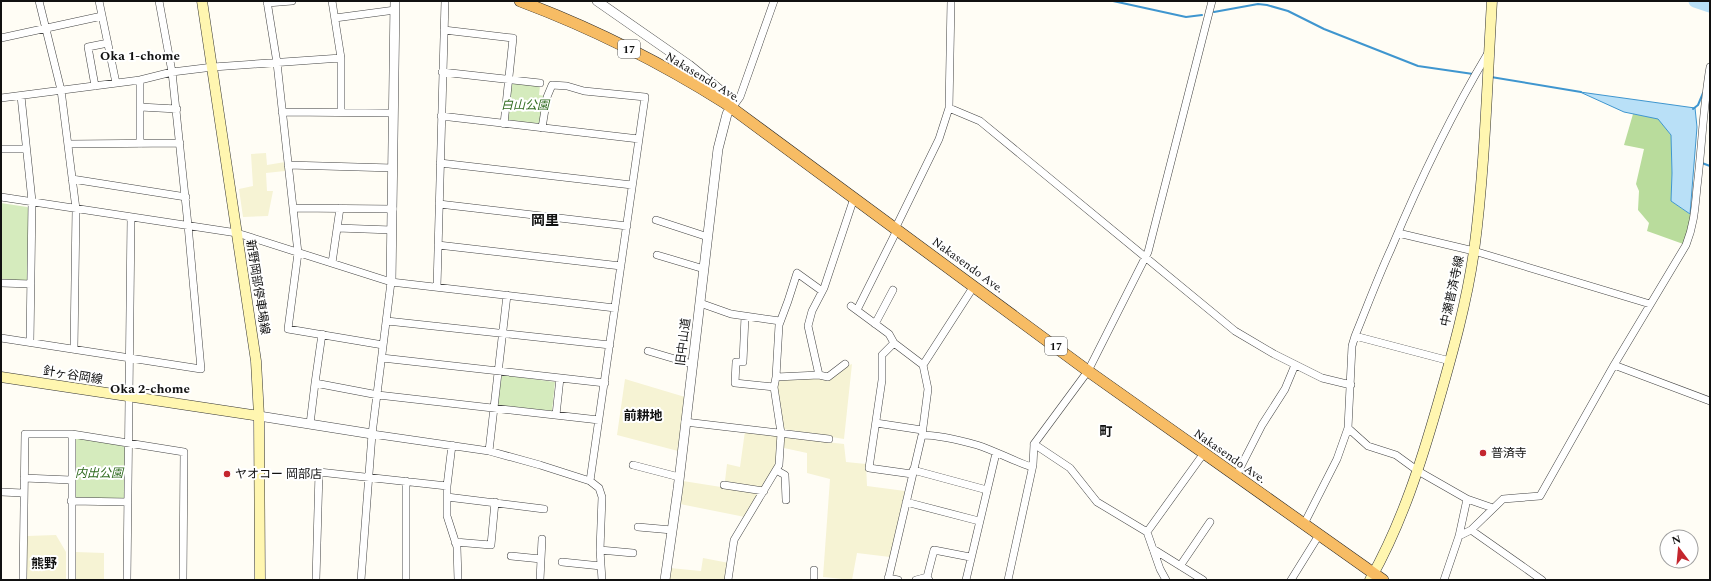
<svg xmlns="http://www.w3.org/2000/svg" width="1711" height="581" viewBox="0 0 1711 581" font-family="Spectral,'Noto Sans JP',serif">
  <rect width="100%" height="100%" fill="#fffdf5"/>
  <path fill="#f6f3d4" d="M266,153L267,165L285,162V171L266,173L267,191H273L268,216L243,217L239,189L253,186L251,154Z
    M852,364L844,439L783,429L777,387L778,380L818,378Z
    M625,379L685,397L678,451L617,435Z
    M745,431L778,436L776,467L761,488L725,481L727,464L740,467Z
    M783,437L844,444L846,462L866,464L867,486L905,491L890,557L857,553L852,580L823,577L830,479L807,473V453L784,448Z
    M683,481L759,493L745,517L680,504Z
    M56,535L66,552V580H27V536Z
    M76,552L104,553V580H76Z
    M703,558L729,563L726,580H669L670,568L701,571Z"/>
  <path fill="#d5ebbd" d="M511,83L540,86L539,95L544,96L541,123L539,125L507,120Z
    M1,203L27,207L29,208L28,281L1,280Z
    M502,375L555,382L552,411L497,405Z
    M77,438L122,445L125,448L124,500L74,498L75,441Z"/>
  <path fill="#b9dc9c" d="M1633,114L1658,118L1671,135L1672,173L1671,201L1694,217L1686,245L1647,231L1649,223L1638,210L1639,191L1636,184L1644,149L1624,145Z"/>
  <path fill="#b9e0f7" stroke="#3f96cf" d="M1580,92L1695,108L1697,127L1690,214L1671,201L1672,173L1671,135L1658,119L1624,112Z"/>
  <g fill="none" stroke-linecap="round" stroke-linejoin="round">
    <path stroke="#3f96cf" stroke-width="2" d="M1113,1L1186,17L1202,15
      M1214,12L1258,4L1267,5L1288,11L1324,29L1418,66L1473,74
      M1491,77L1581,92
      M1693,109L1698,105L1703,93
      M1702,163L1710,166"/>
    <path stroke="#b9e0f7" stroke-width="13" d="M1695,1L1710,6"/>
    <g stroke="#444" stroke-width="8">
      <path id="minor" d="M39,1L61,90L76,209L74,349
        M99,1L116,83
        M267,1L277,63L298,253L288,329L383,345
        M332,1L341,58V112
        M267,3L292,1
        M335,18L395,10
        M444,30L513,38L504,124
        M1,38L102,16
        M442,72L540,83
        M95,86L88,47L108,43
        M21,96L32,201L30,342
        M1,98L140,80L172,72L213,67L341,58
        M140,107L177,109
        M732,108L740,97L774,1
        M949,108L980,121L1235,331L1274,354L1322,378L1351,385
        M282,112L393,113
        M441,116L639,139
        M542,128L547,97L552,85L567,86L584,91L645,97L590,481
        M68,144L180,143
        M140,144V80
        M1,149H26
        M440,163L632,185
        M288,165L393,168
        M72,179L186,197
        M1,197L237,233L391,282L615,308
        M439,204L627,226
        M293,208L393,209
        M656,220L708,237
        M337,228L392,230
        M895,229L939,139L949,108L951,1
        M1398,233L1474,251L1650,304
        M438,245L621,266
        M657,255L704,269
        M332,263L340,208
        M1,283L31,284
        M437,287L445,1
        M822,291L797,273L788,301L779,325L776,377L819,375L808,326L812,311L824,288L854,198
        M700,303L731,314L780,321
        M851,306L889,334L894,343
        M857,310L897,230
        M745,316L743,362H736L735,383L774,387
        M387,321L610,345
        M875,324L893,290
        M322,334L315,383L378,395L599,420
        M1355,336L1450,361
        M1,338L201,369L188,225L172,72L159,1
        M648,351L692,364
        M382,358L605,383
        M1614,365L1710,401
        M819,375L828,377L845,364
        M556,415L560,378
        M685,422L829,439
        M876,423L922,430
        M310,424L315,383
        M1348,428L1368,446L1396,455L1418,471L1467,499L1493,508
        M372,434L489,451L540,465L590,481L599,488L602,497L600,550L602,580
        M922,435C940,435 959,440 977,445C996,451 1013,461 1032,467
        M1034,444L1070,468L1097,502L1147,532L1160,569L1166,580
        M452,445L447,486V516L457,547L458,580
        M489,451L507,295
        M633,465L679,477
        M776,470L785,475L786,500
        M913,470L987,490
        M912,474L869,468L882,380V355L894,343L923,365
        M1236,476L1262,425L1285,389L1295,365
        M24,478L71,480
        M406,481V580
        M724,485L764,491
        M1,492L23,493
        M447,497L544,509
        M71,501L128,502
        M906,502L979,521
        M1304,524L1337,459L1348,428L1352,346L1355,336C1367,307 1378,277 1391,249C1419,182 1451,115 1488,53
        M638,527L672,530
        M1471,530L1542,580
        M1147,532L1204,453
        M1459,536L1471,530L1503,499L1540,496L1614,365L1686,245C1694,225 1695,208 1697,187C1702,147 1703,107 1710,67
        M455,542L491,545L495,502
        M1153,549L1203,580
        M600,550L633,553
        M511,556L541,559
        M562,562L601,566
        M1180,566L1210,522
        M814,570V580
        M888,578L898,580
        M23,580L25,434H72L184,452L183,580
        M72,580V434
        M127,580L131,217
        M316,580L319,472L447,486
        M361,580L372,434L391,282
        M540,580L542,539
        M728,580L734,540L779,465L781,433L774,387L776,377
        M888,580L922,435L928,389L923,365L974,286
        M916,580L927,577
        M929,580L927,577L934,550L970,557
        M966,580L996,453
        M1008,580L1033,465L1034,444L1088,371L1148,252L1212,1
        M1291,580L1319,535
        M1444,580L1459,536L1467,499"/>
    </g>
    <g stroke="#444" stroke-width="10">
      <path id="tertiary" d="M597,1L689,65L731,99L733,105L727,114L718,149L678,489L665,580
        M391,282L395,1
        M259,416L372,434"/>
    </g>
    <g stroke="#333" stroke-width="11">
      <path id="secondary" d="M202,1L256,361L259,416L260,580
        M1,377L259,416
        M1370,580C1402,523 1421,463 1439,400C1453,351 1467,301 1474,251C1485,168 1487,84 1492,1"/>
    </g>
    <g stroke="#222" stroke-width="12">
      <path id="trunk" d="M520,1C592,28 660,62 725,103L1088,371L1383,580"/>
    </g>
    <use href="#minor" stroke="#fff" stroke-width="7"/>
    <use href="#tertiary" stroke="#fff" stroke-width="9"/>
    <use href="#secondary" stroke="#fff6b0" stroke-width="10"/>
    <use href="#trunk" stroke="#f7bc64" stroke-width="11"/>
  </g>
  <g fill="#c4262e" stroke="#fff" stroke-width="1.5">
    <circle cx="1483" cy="453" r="4"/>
    <circle cx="227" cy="474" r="4"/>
  </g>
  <g text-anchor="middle" stroke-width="4" stroke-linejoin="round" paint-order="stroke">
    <g fill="#fff" stroke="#585858" stroke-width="1">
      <rect x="618" y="40" width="22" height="18" rx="3"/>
      <rect x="1045" y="337" width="22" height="18" rx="3"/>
    </g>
    <g font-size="11" font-weight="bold" fill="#111">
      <text x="629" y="53">17</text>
      <text x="1056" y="350">17</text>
    </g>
    <g font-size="12" fill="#111" stroke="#fff">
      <text transform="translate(703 77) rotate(31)" y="4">Nakasendo Ave.</text>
      <text transform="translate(968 265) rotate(36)" y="4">Nakasendo Ave.</text>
      <text transform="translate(258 287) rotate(81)" y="4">新野岡部停車場線</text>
      <text transform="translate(1452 291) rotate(-78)" y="4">中瀬普済寺線</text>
      <text transform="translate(683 342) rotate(-83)" y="4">旧中山道</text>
      <text transform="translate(73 375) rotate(9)" y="4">針ヶ谷岡線</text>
      <text transform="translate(1230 456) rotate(35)" y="4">Nakasendo Ave.</text>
    </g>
    <g font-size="12" font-style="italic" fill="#2f6b1f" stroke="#fff">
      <text x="525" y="109">白山公園</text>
      <text x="99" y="477">内出公園</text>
    </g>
    <g font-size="12" fill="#111" stroke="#fff" text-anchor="start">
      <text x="1491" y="457">普済寺</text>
      <text x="235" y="478">ヤオコー 岡部店</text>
    </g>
    <g font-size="13" font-weight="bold" fill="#111" stroke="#fff">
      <text x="140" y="60">Oka 1-chome</text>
      <text x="150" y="393">Oka 2-chome</text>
      <text x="643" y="420">前耕地</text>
      <text x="1106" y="436">町</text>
      <text x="44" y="568">熊野</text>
    </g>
    <g font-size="14" font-weight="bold" fill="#111" stroke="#fff">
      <text x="545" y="225">岡里</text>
    </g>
  </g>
  <rect width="1711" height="581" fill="none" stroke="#111111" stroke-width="4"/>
  <g transform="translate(1679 549) rotate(344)"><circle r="19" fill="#ffffff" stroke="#a0a0a0"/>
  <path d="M0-3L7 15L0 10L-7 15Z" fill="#c4262e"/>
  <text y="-6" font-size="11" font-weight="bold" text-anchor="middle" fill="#111111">N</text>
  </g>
</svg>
